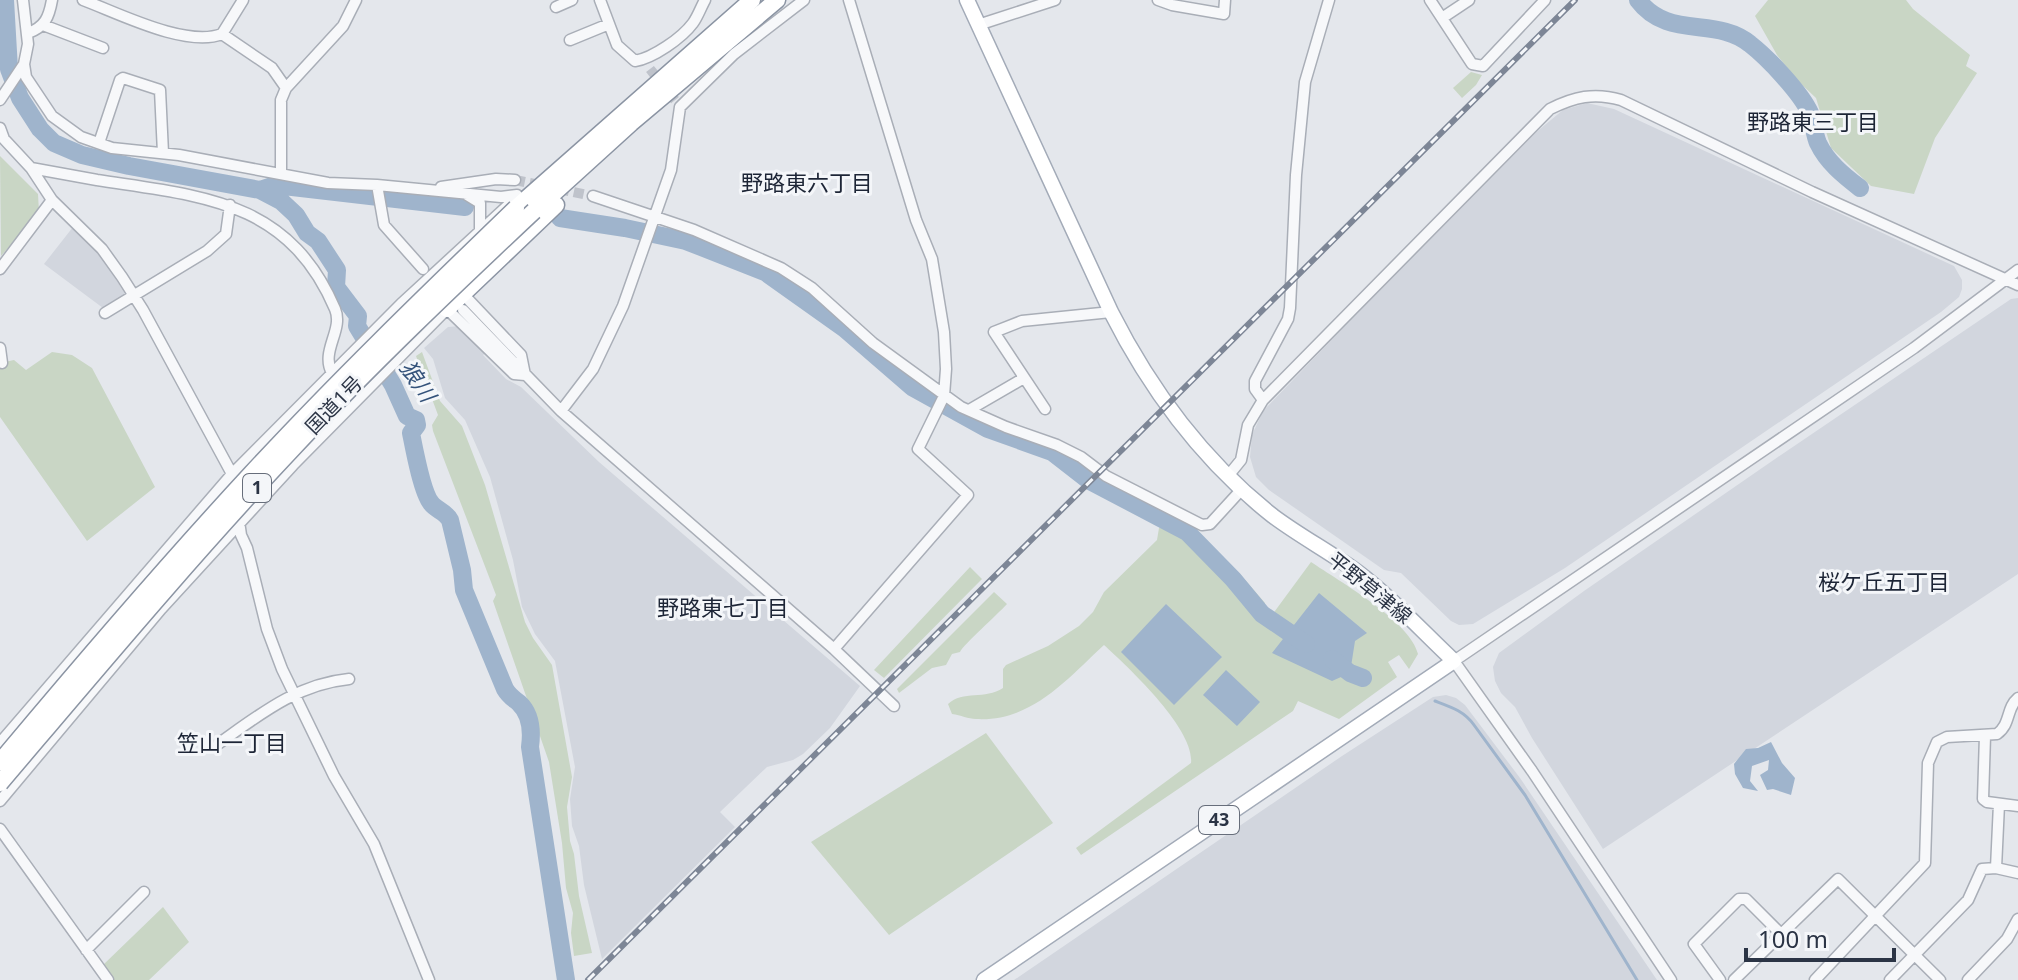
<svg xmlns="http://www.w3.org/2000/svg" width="2018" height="980" viewBox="0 0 2018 980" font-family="'Noto Sans','Noto Sans JP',sans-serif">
  <rect width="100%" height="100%" fill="#e4e7ec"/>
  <path fill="#d2d6de" d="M1587,103L1614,109L1954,266L1962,280V289L1959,297L1941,312L1565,568L1473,624L1459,625L1451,621L1401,573L1384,570L1269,490L1256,477L1250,457L1252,435L1263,411L1517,148L1563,110Z
    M73,227L104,260L125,294L103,308L44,264Z
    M2018,298V574L1603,849L1532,738L1515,707L1501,693L1495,681L1493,667L1499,653L1584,591L1775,459L2011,299Z
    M460,326L486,353L483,355L506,379L521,387L599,462L860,686L830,728L803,754L793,760L767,767L720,812L735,827L602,959L584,885L579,846L572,826L570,799L575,767L555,661L535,634L522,607L513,560L490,477L465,420L445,398L433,359L424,348L448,327Z
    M1446,695L1456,698L1465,705L1520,778L1657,980H1014L1342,756L1433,697Z"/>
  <path fill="#c9d6c5" d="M1768,0H1906L1913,9L1970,55L1966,66L1977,73L1935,138L1914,194L1871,186L1831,148L1816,98L1797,80L1777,55L1755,16Z
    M1471,72L1482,75L1476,85L1462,98L1453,88Z
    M0,156L38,194L39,212L1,256Z
    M52,352L72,355L92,368L155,487L87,541L0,417V363L14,360L26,370Z
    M422,352L440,401L462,426L485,485L525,622L533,638L552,665L572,777L567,807L570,841L574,854L579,896L592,953L574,956L571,933L573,913L566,888L562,843L549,762L493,601L496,595L433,431L432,425L438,415L416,356Z
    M1165,524L1180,532L1231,582L1240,574L1265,603L1263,610L1272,615L1311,562C1339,581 1411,622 1418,654L1409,669L1399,655L1388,662L1397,677L1339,719L1298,701L1293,711L1081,855L1076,848L1191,763C1195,729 1128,667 1104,645C1067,679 1032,722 976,719C968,719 961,715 952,714L948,704C963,690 985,700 1003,688V669L1006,665L1048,646L1079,626L1093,612L1104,592L1157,540L1159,528Z
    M970,567L982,579L884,678L874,670Z
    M994,592L1007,604C997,615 964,644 960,652L952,654L946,665L932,668L899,693L897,689Z
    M986,733L1053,823L889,935L811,842Z
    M163,907L189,942L149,980H114L103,965Z"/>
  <path fill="#9fb4cc" d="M1319,593L1367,633L1355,641L1350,673L1332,681L1272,653Z
    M1166,604L1222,657L1174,705L1121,652Z
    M1226,670L1260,702L1237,726L1203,695Z
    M1771,742L1782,763L1795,778L1791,795L1773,789L1767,790L1760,775L1768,770L1769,760L1752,766L1750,781L1758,791L1743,788L1735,774L1734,764L1746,749L1758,748Z"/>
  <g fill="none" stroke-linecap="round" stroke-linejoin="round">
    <path stroke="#9fb4cc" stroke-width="3" d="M1435,701C1451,707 1464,711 1474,725L1525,795L1637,980"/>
    <path stroke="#9fb4cc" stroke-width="18" d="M5,0L9,69L20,98L40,129L54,143L82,155L129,166L260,190L281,201L296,215L307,233L318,241L337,270L336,287L358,316L357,326L393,385L407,416L416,420L417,425L411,433C414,448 422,492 431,503C436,510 445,511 450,520L462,570L464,590L505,689C509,696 513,698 519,703C531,714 532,732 530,747L566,980
      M1638,0C1668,40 1716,16 1750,44C1768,58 1801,93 1810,113C1814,123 1814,134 1818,143C1827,162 1843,175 1860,188
      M260,190L275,185L465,207
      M560,218L625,228L686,241L765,272L845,329L912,387L988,429L1052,452L1088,480L1187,532L1233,579L1262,614L1306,644
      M1332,659L1350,673L1363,678"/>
    <path stroke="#bfc3cb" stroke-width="10" stroke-dasharray="10 5" stroke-linecap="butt" d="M650,69L678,104
      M515,180L593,196"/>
    <g stroke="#a9aeb7" stroke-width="13">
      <path id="minor" d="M83,0C118,13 186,48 222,34L243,0
        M600,0L617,45L635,61C653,58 682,38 693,23C698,16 701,7 705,0
        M1158,0L1172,5L1224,14L1225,0
        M1430,0L1472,64L1483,66L1545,0
        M556,7L572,0
        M1442,18L1469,0
        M43,25L103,48
        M978,25L1055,0
        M28,33C45,27 49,17 52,0
        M222,34L272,68L286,88
        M570,40L609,24
        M24,64L26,77L52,116L81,137L112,148L179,155L328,183L377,185L501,197L517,195
        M0,100L24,64L28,44L23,0
        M0,128L4,139L31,168L52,200L102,249L122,277L143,310L232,474L235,492
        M99,143L120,80L123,78L160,90L163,153
        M31,168C53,172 75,176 97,180C200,196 288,199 335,309C344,330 320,351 332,373
        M281,174V100L286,88L343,26L356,0
        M377,185L384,225L423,269
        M441,187L496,179L515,180
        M467,195L480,203V229
        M593,196L694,230L781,268L812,288L873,343L961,407L1006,427L1057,445L1081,457L1106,476L1202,525L1210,524L1242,489
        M0,269L52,200
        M463,310L561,411L834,649L894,706
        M105,313L207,251L226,234L230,205
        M0,348L2,363
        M1263,400L1255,389V381L1288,319L1290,308L1296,175L1305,82L1329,0
        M1045,409L994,332L1022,321L1111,312
        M969,410L1024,378
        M561,411L593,369L623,306L671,170L680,107L734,54L804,0
        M1228,476L1241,460L1248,425L1263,400L1550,109C1574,97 1594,92 1621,100L1812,192L2018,285
        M237,508L241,535L247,548L267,629L282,669L334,776L374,844L429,980
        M834,649L968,495L918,449L944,396L946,369L944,332L932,259L916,220L849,0
        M1985,736L1983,799L1987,802L2018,806
        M0,743L232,474L401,304L515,199
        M218,744C259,715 297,684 349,679
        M0,801L161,609L293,465L447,309L514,374L525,375L521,355L463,294
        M0,829L108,980
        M1996,868L1999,804
        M86,950L144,892
        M1671,980L1532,771L1454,661L1914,348L2018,270
        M1720,980L1694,944L1739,899H1746L1781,934
        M1734,980L1838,879L1940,980
        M1815,980L1925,863L1928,763L1937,742L1947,737L1997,734C2011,724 2006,708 2018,698
        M1890,980L1968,900L1982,869L1996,868L2018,873
        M1968,980L2007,939L2018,919"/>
    </g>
    <g stroke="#a3abb8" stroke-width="17">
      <path id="major" d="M967,0L1111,312C1151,391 1203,461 1273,516C1301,537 1332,553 1360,574C1393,599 1423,632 1454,661L984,980"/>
    </g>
    <g stroke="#8b94a3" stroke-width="19">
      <path id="highway" d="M516,208L752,0
        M534,211L631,123L777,0
        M447,309L556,205"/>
    </g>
    <use href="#minor" stroke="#f7f8fa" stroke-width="10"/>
    <use href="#major" stroke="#fff" stroke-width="14"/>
    <use href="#highway" stroke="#fff" stroke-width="16"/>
    <g stroke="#7d8696" stroke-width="6">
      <path id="rail" d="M588,980L1575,0"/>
    </g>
    <use href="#rail" stroke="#f4f6f9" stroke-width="3" stroke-dasharray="9" stroke-linecap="butt"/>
    <g stroke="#8b94a3" stroke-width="19" stroke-linecap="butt">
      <path id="highway-bridge" d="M0,762C82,664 164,568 251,474C336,382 426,295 516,208
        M0,783C97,669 193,554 296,445C372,364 453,287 534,211"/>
    </g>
    <use href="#highway-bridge" stroke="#fff" stroke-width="16"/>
  </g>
  <g text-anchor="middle" stroke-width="6" stroke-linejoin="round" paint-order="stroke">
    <g fill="#f4f6f9" stroke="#676e7b" stroke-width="2">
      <rect x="243" y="474" width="28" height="28" rx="6"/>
      <rect x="1199" y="806" width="40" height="28" rx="6"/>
    </g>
    <g font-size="18" font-weight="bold" fill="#2b3445">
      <text x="257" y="494">1</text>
      <text x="1219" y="826">43</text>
    </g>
    <g font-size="20" fill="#2b3445" stroke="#f4f6f9">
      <text transform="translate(334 405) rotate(-46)" y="7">国道1号</text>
      <text transform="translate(1370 588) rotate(39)" y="7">平野草津線</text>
    </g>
    <g font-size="22" fill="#1d2536" stroke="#f4f6f9">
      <text x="1813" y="130">野路東三丁目</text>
      <text x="807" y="191">野路東六丁目</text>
      <text x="1884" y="590">桜ケ丘五丁目</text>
      <text x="723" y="616">野路東七丁目</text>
      <text x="232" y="751">笠山一丁目</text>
    </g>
    <g font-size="22" font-style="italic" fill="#34527a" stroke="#f4f6f9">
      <text transform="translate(418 381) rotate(56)" y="8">狼川</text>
    </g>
  </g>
  <path d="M1746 948v12h148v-12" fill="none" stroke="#2b3445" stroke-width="4"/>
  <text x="1758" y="948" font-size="24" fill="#2b3445" stroke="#f4f6f9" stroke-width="6" paint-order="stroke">100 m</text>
</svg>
